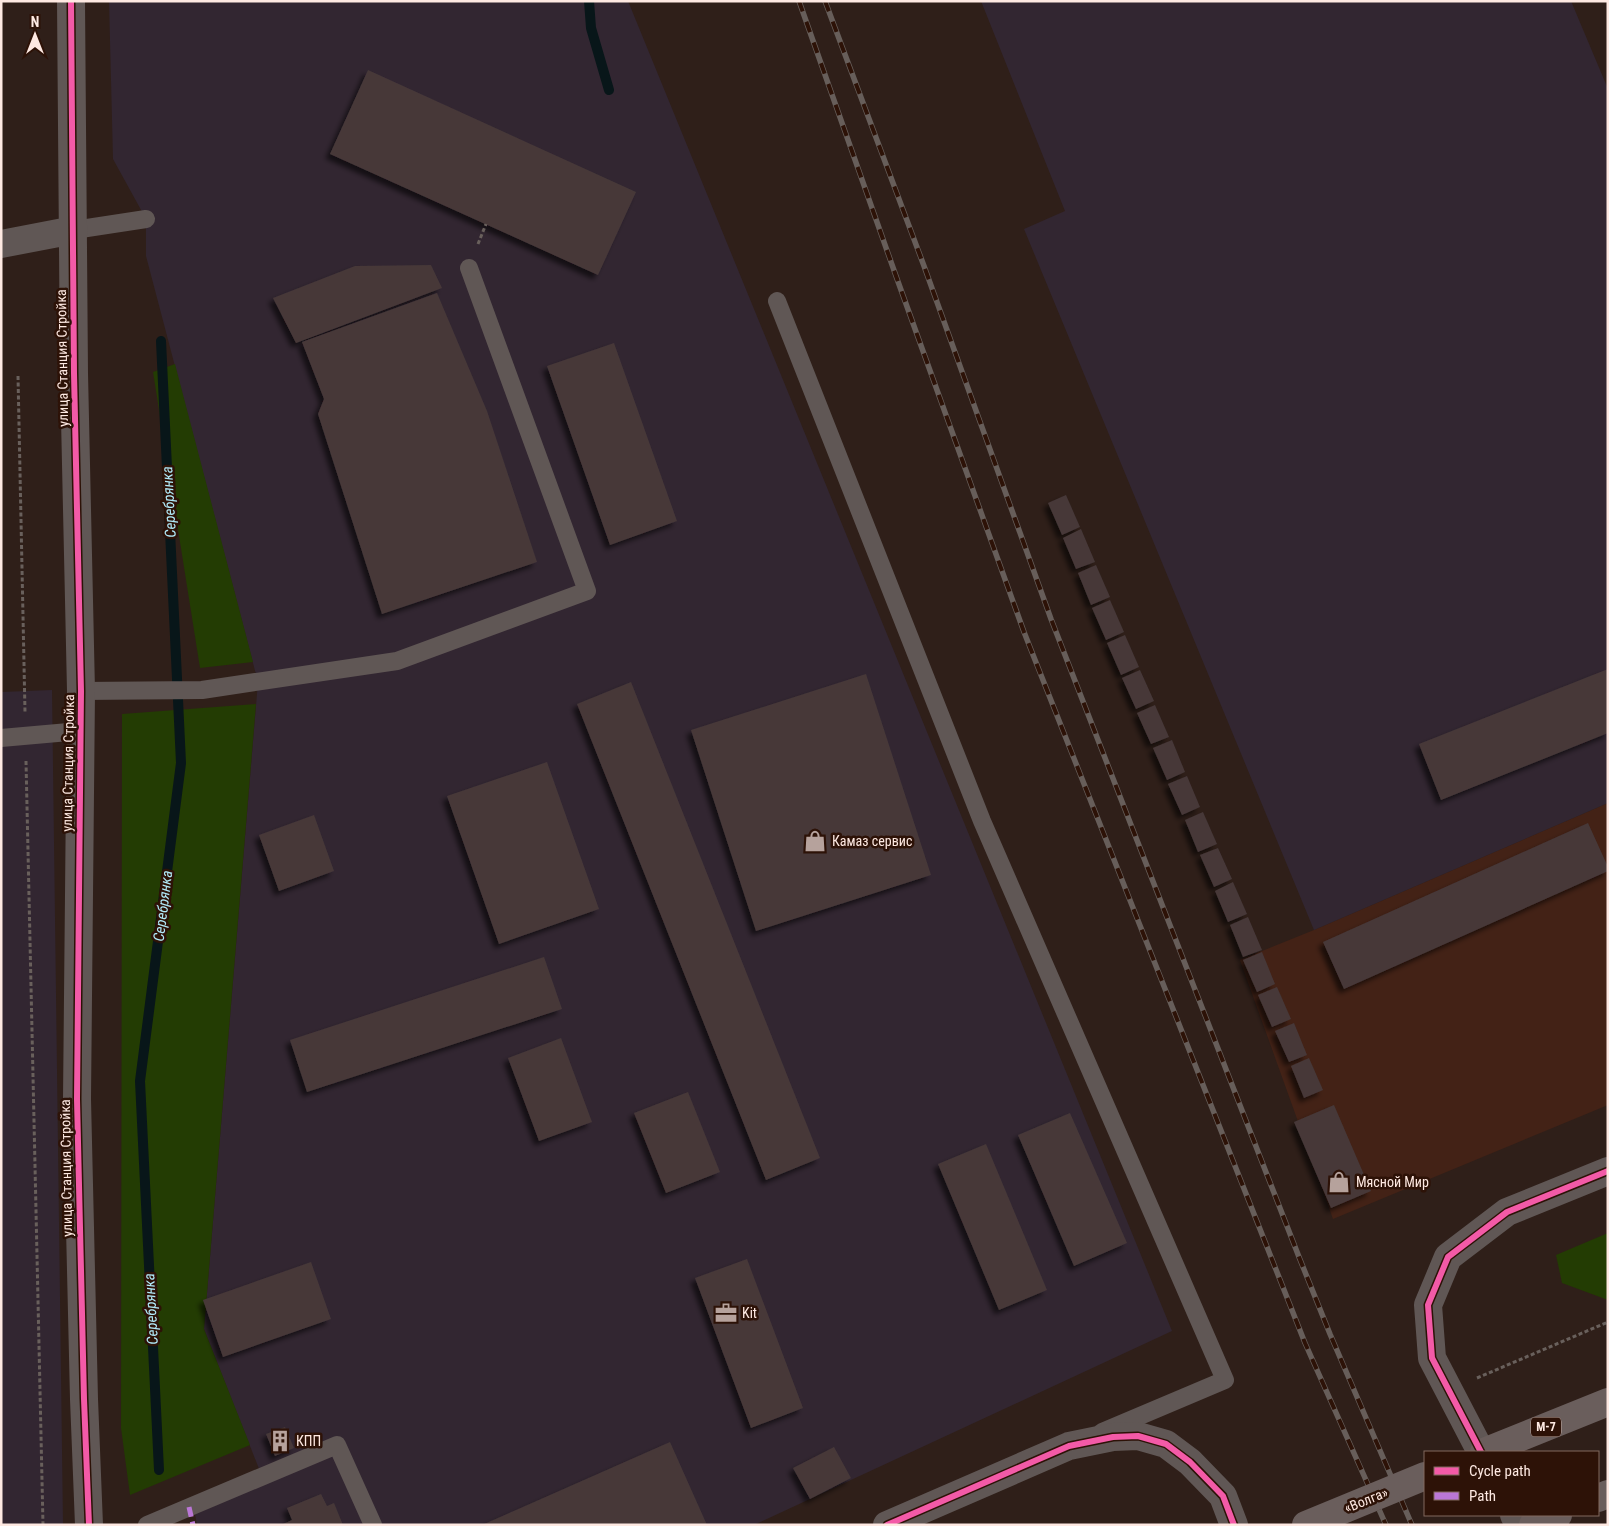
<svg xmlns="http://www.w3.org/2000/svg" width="1609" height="1526" viewBox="0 0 1609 1526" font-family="'Roboto Condensed',sans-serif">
  <defs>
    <filter id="shadow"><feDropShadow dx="-4.5" dy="4.5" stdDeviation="2.5" flood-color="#0009"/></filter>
  </defs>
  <rect width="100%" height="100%" fill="#2f1f19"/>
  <path fill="#432216" d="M1608,803V1105L1333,1219L1240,960L1314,930Z"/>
  <path fill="#322631" d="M109,1H628L1172,1331L754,1525H197L195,1514L265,1484L204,1329L258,682L146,256V219L113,159Z
    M981,1H1571L1608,89V803L1314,930L1024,229L1065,211Z
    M52,690L63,1525H1V692Z"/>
  <path fill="#233c03" d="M175,364L253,662L200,668L153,372Z
    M256,704L204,1329L250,1445L130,1495L121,1428L122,714Z
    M1608,1233V1300L1562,1283L1556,1255Z"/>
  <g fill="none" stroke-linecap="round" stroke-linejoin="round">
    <path stroke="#081619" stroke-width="10" d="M589,1L591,28L609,90
      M159,1470L140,1081L181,763L161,341"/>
  </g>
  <path fill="#463839" filter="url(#shadow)" d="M368,70L636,192L598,275L330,154Z
    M431,265L442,288L296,343L273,298L355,266Z
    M437,293L487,411L537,562L382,614L318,414L324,399L302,342Z
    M614,343L677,521L610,545L547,366Z
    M1066,495L1080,527L1062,535L1048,503Z
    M1081,529L1095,562L1076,569L1063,538Z
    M1096,565L1110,597L1091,605L1078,573Z
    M1110,600L1124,632L1106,640L1092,608Z
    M1125,635L1139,667L1121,675L1107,643Z
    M1608,669V733L1441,800L1419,744Z
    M1140,670L1154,701L1136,709L1122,678Z
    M866,674L931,875L756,931L691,730Z
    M631,682L820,1158L766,1180L577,704Z
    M1155,705L1169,737L1151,744L1137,713Z
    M1172,740L1185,772L1167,780L1153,748Z
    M547,762L599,909L499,944L447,796Z
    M1187,776L1200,807L1182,815L1168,784Z
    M1203,812L1217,844L1198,852L1185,820Z
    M314,815L334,871L279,891L259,835Z
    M1588,823L1608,867V871L1344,989L1323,942Z
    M1218,848L1232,879L1214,887L1200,855Z
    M1233,882L1247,914L1228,922L1215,891Z
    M1248,917L1262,950L1243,957L1230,925Z
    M1262,952L1275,984L1257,992L1243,960Z
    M544,957L562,1009L307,1092L290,1040Z
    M1277,987L1291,1019L1272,1027L1258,995Z
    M1294,1023L1307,1055L1289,1062L1275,1031Z
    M561,1038L592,1122L539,1141L508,1058Z
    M1309,1058L1323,1090L1304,1098L1291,1066Z
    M688,1092L720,1172L666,1193L634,1113Z
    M1334,1105L1371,1191L1331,1208L1294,1122Z
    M1070,1113L1127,1243L1074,1266L1018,1135Z
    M986,1144L1047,1290L999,1310L938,1164Z
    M747,1259L803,1408L751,1428L695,1278Z
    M311,1262L331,1319L223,1357L203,1300Z
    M285,1427L294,1448L275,1456L266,1434Z
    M670,1442L707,1525H482Z
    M834,1447L851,1478L810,1499L793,1468Z
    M321,1494L327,1506L334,1503L343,1525H281L292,1520L287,1508Z"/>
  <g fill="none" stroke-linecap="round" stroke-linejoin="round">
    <path stroke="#69605c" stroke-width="3" stroke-dasharray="4 2.5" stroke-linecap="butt" d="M478,244L486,224
      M18,376L25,712
      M26,761L43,1525
      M1477,1378L1608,1322"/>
    <path stroke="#605755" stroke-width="18" d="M74,230L146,219
      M777,301L982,821L1225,1380L1102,1432
      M81,691L202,690L397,661L587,591L469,268
      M1,738L80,731
      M147,1525L337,1445L373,1525"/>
    <path stroke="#605755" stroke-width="28" d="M71,1L74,373L81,691L77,1099L84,1399L89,1525
      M1,244L74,230"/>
    <path stroke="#605755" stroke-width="28" d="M1481,1452L1432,1358L1428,1305L1448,1257L1507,1212L1608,1171
      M1514,1515L1519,1525
      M887,1525L1069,1446L1113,1437L1138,1436L1166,1444L1190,1462L1223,1496L1234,1525"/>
    <path stroke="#6a5e5c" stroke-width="28" d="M1484,1452L1608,1402
      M1598,1498L1608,1494
      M1533,1525L1558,1515"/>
    <g stroke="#675e5a" stroke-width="5.5">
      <path id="rail" d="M799,1L896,276L1024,632L1305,1343L1386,1525
        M825,1L924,266L1051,619L1299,1257L1330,1334L1412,1525"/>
    </g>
    <use href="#rail" stroke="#2d1207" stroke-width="4" stroke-dasharray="11" stroke-linecap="butt"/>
    <path stroke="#6a5e5c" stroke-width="28" d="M1306,1525L1425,1476"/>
    <path stroke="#ba77d6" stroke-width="5" stroke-dasharray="10 5" stroke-linecap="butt" d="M189,1507L193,1525"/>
    <g stroke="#2d1207" stroke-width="9">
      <path id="cycleway" d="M71,1L74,373L81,691L77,1099L84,1399L89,1525
        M1481,1452L1432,1358L1428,1305L1448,1257L1507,1212L1608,1171
        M887,1525L1069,1446L1113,1437L1138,1436L1166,1444L1190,1462L1223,1496L1234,1525"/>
    </g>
    <use href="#cycleway" stroke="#f35aa7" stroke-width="6"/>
  </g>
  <defs>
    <g id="shop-bare" transform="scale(1.725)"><path d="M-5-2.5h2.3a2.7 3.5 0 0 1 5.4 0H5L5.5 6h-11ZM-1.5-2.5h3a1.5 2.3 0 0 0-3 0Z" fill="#b6a29c" stroke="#2d1207" stroke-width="2.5" paint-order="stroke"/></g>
    <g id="office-bare" transform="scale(1.725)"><path d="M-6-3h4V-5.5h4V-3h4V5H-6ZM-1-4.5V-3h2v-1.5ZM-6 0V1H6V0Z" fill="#b6a29c" stroke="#2d1207" stroke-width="2.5" paint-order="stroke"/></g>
    <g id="building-bare" transform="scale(1.725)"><path d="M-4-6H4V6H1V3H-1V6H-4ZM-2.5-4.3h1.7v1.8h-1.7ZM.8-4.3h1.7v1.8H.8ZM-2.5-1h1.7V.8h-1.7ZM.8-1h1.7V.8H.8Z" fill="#b6a29c" stroke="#2d1207" stroke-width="2.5" paint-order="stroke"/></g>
  </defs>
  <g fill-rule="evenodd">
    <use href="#shop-bare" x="815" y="841"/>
    <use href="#shop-bare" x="1339" y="1182"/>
    <use href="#office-bare" x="726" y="1313"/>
    <use href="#building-bare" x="280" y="1441"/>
  </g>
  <g text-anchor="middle" stroke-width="5" stroke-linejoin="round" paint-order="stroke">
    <rect fill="#2d1207" stroke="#bfa8a0" stroke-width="1" x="1531" y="1417.5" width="30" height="19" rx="4"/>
    <g font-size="12" font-weight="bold" fill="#fee9e2">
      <text x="1546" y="1431">М-7</text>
    </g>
    <g font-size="14" fill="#fee9e2" stroke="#2d1207">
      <text transform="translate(62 358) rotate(-91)" y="5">улица Станция Стройка</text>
      <text transform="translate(68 763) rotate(-89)" y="5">улица Станция Стройка</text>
      <text transform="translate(66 1168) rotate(-91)" y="5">улица Станция Стройка</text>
      <text transform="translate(1366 1500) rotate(-22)" y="5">«Волга»</text>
    </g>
    <g font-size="14" fill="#fee9e2" stroke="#2d1207" text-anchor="start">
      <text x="832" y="846">Камаз сервис</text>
      <text x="1356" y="1187">Мясной Мир</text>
      <text x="742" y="1318">Kit</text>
      <text x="296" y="1446">КПП</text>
    </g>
    <g font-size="15" font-style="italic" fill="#b1eaf9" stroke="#2d1207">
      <text transform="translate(169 502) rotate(-93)" y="5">Серебрянка</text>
      <text transform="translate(163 906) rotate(-83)" y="5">Серебрянка</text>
      <text transform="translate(151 1309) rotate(-93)" y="5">Серебрянка</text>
    </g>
  </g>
  <rect width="1609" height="1526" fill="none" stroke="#fee9e2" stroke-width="5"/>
  <rect x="1424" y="1451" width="175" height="65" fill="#2d1207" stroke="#81685f"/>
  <rect x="1434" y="1467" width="25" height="8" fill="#f35aa7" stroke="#81685f"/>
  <text x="1469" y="1476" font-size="15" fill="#fee9e2">Cycle path</text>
  <rect x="1434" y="1492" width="25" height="8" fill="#ba77d6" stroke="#81685f"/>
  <text x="1469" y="1501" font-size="15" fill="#fee9e2">Path</text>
  <g transform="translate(35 35)" stroke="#2d1207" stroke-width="4" paint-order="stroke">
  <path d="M0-4L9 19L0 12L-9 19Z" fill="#fee9e2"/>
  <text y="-8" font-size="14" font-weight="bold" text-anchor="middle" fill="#fee9e2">N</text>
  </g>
</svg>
